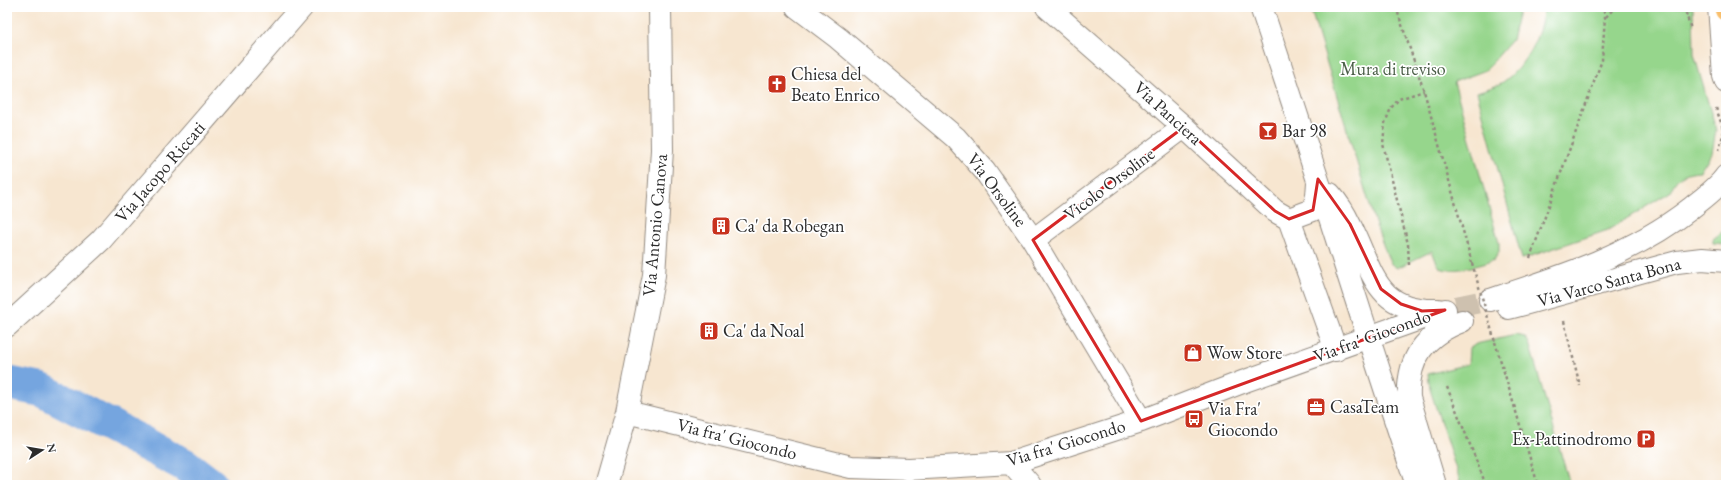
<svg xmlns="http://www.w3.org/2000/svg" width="1733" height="492" viewBox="0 0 1733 492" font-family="'EB Garamond',serif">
  <rect width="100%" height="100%" fill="#fff"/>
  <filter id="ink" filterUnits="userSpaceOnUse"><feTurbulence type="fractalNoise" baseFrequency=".025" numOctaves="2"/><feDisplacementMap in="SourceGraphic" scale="8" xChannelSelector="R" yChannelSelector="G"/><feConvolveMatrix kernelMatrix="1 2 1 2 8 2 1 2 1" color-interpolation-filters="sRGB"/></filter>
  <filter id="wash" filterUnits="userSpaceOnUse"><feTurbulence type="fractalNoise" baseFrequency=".012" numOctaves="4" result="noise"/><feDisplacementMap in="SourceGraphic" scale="16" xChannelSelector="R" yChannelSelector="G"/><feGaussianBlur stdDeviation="0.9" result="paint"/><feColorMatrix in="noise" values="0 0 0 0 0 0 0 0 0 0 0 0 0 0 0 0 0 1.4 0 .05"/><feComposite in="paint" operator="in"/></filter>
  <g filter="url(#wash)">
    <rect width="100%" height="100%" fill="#f7e6d0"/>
    <path fill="#96d68c" stroke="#60805c" d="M1310,7H1520L1512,40L1486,70L1454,82L1499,243V252L1494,260C1484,264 1450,274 1441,268C1436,264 1435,257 1432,251L1397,268L1390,263L1376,226Z
      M1543,7H1693L1694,54L1716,130L1712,153L1700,171C1684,172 1676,177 1670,192L1608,230L1522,259L1477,92C1485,89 1496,87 1503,82C1524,68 1544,32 1543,7Z
      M1726,229V244L1713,243V239Z
      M1516,335L1525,337L1529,343L1570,485H1461L1430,389L1428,374L1468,364L1469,349L1476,344Z"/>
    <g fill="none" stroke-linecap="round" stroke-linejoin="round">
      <path stroke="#75a5df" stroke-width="34" d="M7,383L42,390L185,465L211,485"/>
    </g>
  </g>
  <g filter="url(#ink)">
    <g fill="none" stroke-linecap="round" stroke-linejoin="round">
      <path stroke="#cec1af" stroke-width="22" stroke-dasharray="22 11" stroke-linecap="butt" d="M1456,307L1490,300"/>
      <g stroke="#91887e" stroke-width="24">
        <path id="minor" d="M797,7L838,38L956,138L985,171L1033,240L1141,421
          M1047,7L1184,127L1275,211L1289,219
          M1261,7C1315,166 1363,326 1417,485
          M1719,7L1724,76L1726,82
          M1330,194C1338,203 1345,214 1350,225C1373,270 1374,312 1438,310
          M1289,219L1336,350
          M1289,219L1313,210L1317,196L1318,182
          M1033,240L1184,127
          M1490,300C1561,277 1631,255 1690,209C1702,199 1717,189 1726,176
          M1509,308L1677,262L1702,259L1726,261
          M7,326L101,240L302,7
          M627,412L851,467L909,469L1011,463L1141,421L1245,381L1445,310
          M1011,463L1030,485
          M606,485L627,412L654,275L662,150L660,7
          M1435,485L1409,398C1407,358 1425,335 1462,321"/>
      </g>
      <g stroke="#91887e" stroke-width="24">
        <path id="major" d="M1725,7L1726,10"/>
      </g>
      <path stroke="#91887e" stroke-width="2.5" stroke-dasharray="3 3" stroke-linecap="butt" d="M1396,7L1424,91L1472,263
        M1684,7L1691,29
        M1606,17L1615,7
        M1716,108L1724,131L1719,150
        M1530,258L1602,60L1605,17L1603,7
        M1409,265L1408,244L1383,144L1385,123L1391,108L1399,99L1424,91
        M1564,321L1580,386
        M1495,342L1538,485
        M1447,387L1486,485"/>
      <use href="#minor" stroke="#fff" stroke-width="22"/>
      <use href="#major" stroke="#f9bf6c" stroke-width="22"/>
      <path stroke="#91887e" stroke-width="2.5" stroke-dasharray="3 3" stroke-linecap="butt" d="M1472,263L1495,342"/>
    </g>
  </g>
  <path fill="none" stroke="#d62828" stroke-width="3" stroke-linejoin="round" d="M1184,127L1275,211L1289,219L1313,210L1318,179L1350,224L1381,289L1401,304L1422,311L1445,310L1141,421L1033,240Z"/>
  <defs>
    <g id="church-square" transform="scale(1)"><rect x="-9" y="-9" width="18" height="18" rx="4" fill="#c8321e" stroke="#fff"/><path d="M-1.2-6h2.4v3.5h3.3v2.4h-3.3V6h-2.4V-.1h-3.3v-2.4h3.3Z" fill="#fff"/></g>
    <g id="bar-square" transform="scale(1)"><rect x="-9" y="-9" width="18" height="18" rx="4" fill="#c8321e" stroke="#fff"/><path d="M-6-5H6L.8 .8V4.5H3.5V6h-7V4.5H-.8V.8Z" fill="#fff"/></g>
    <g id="building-square" transform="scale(1)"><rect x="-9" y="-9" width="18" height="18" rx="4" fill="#c8321e" stroke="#fff"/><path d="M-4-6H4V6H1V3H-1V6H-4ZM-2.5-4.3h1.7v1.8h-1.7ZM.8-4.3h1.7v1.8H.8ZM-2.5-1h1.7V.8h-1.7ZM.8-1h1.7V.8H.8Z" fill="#fff"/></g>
    <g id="shop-square" transform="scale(1)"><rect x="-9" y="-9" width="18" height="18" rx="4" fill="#c8321e" stroke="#fff"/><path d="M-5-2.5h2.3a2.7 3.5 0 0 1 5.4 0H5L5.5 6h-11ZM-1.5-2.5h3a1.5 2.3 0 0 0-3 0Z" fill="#fff"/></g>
    <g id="office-square" transform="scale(1)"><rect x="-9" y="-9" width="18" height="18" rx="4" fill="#c8321e" stroke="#fff"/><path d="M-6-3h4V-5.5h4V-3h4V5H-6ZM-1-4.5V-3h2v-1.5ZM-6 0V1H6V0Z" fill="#fff"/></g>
    <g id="bus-square" transform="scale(1)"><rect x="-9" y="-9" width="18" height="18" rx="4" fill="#c8321e" stroke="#fff"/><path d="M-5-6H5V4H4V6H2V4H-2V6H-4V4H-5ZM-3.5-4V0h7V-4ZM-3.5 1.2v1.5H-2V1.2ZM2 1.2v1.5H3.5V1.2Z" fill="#fff"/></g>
    <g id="parking-square" transform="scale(1)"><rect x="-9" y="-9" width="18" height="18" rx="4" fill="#c8321e" stroke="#fff"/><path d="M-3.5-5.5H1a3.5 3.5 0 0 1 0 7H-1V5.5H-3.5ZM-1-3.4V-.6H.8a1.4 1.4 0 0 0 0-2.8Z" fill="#fff"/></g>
  </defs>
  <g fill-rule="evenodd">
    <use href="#church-square" x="777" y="84"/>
    <use href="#bar-square" x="1268" y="131"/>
    <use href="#building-square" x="721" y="226"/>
    <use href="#building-square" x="709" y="331"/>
    <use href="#shop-square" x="1193" y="353"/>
    <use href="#office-square" x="1316" y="407"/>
    <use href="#bus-square" x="1194" y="419"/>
    <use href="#parking-square" x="1646" y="439"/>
  </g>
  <g text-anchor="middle" stroke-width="3.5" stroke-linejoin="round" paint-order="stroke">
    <g font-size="18" fill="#4b5e48" stroke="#fff">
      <text x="1393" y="75">Mura di treviso</text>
    </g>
    <g font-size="18" fill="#2b2b2b" stroke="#fff" text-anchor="start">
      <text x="791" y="80">Chiesa del<tspan x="791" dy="21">Beato Enrico</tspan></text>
      <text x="1282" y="137">Bar 98</text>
      <text x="735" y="232">Ca' da Robegan</text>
      <text x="723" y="337">Ca' da Noal</text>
      <text x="1207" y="359">Wow Store</text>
      <text x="1330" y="413">CasaTeam</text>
      <text x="1208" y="415">Via Fra'<tspan x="1208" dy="21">Giocondo</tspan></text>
      <text x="1632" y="445" text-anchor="end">Ex-Pattinodromo</text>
    </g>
    <g font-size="18" fill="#2b2b2b" stroke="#fff">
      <text transform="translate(1168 113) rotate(42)" y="6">Via Panciera</text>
      <text transform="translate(160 172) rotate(-49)" y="6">Via Jacopo Riccati</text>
      <text transform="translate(1109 184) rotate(-37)" y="6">Vicolo Orsoline</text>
      <text transform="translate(997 190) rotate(53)" y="6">Via Orsoline</text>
      <text transform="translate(655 225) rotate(-85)" y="6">Via Antonio Canova</text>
      <text transform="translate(1609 282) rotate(-15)" y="6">Via Varco Santa Bona</text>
      <text transform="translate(1372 336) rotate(-20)" y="6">Via fra' Giocondo</text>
      <text transform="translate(737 439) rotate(14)" y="6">Via fra' Giocondo</text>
      <text transform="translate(1066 443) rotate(-17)" y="6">Via fra' Giocondo</text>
    </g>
  </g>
  <rect width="1733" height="492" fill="none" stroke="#fff" stroke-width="24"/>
  <g transform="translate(42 450) rotate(78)" stroke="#ffffff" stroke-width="3" paint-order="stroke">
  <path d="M0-3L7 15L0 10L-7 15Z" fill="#2b2b2b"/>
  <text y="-6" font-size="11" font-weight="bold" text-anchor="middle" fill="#2b2b2b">N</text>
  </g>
</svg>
